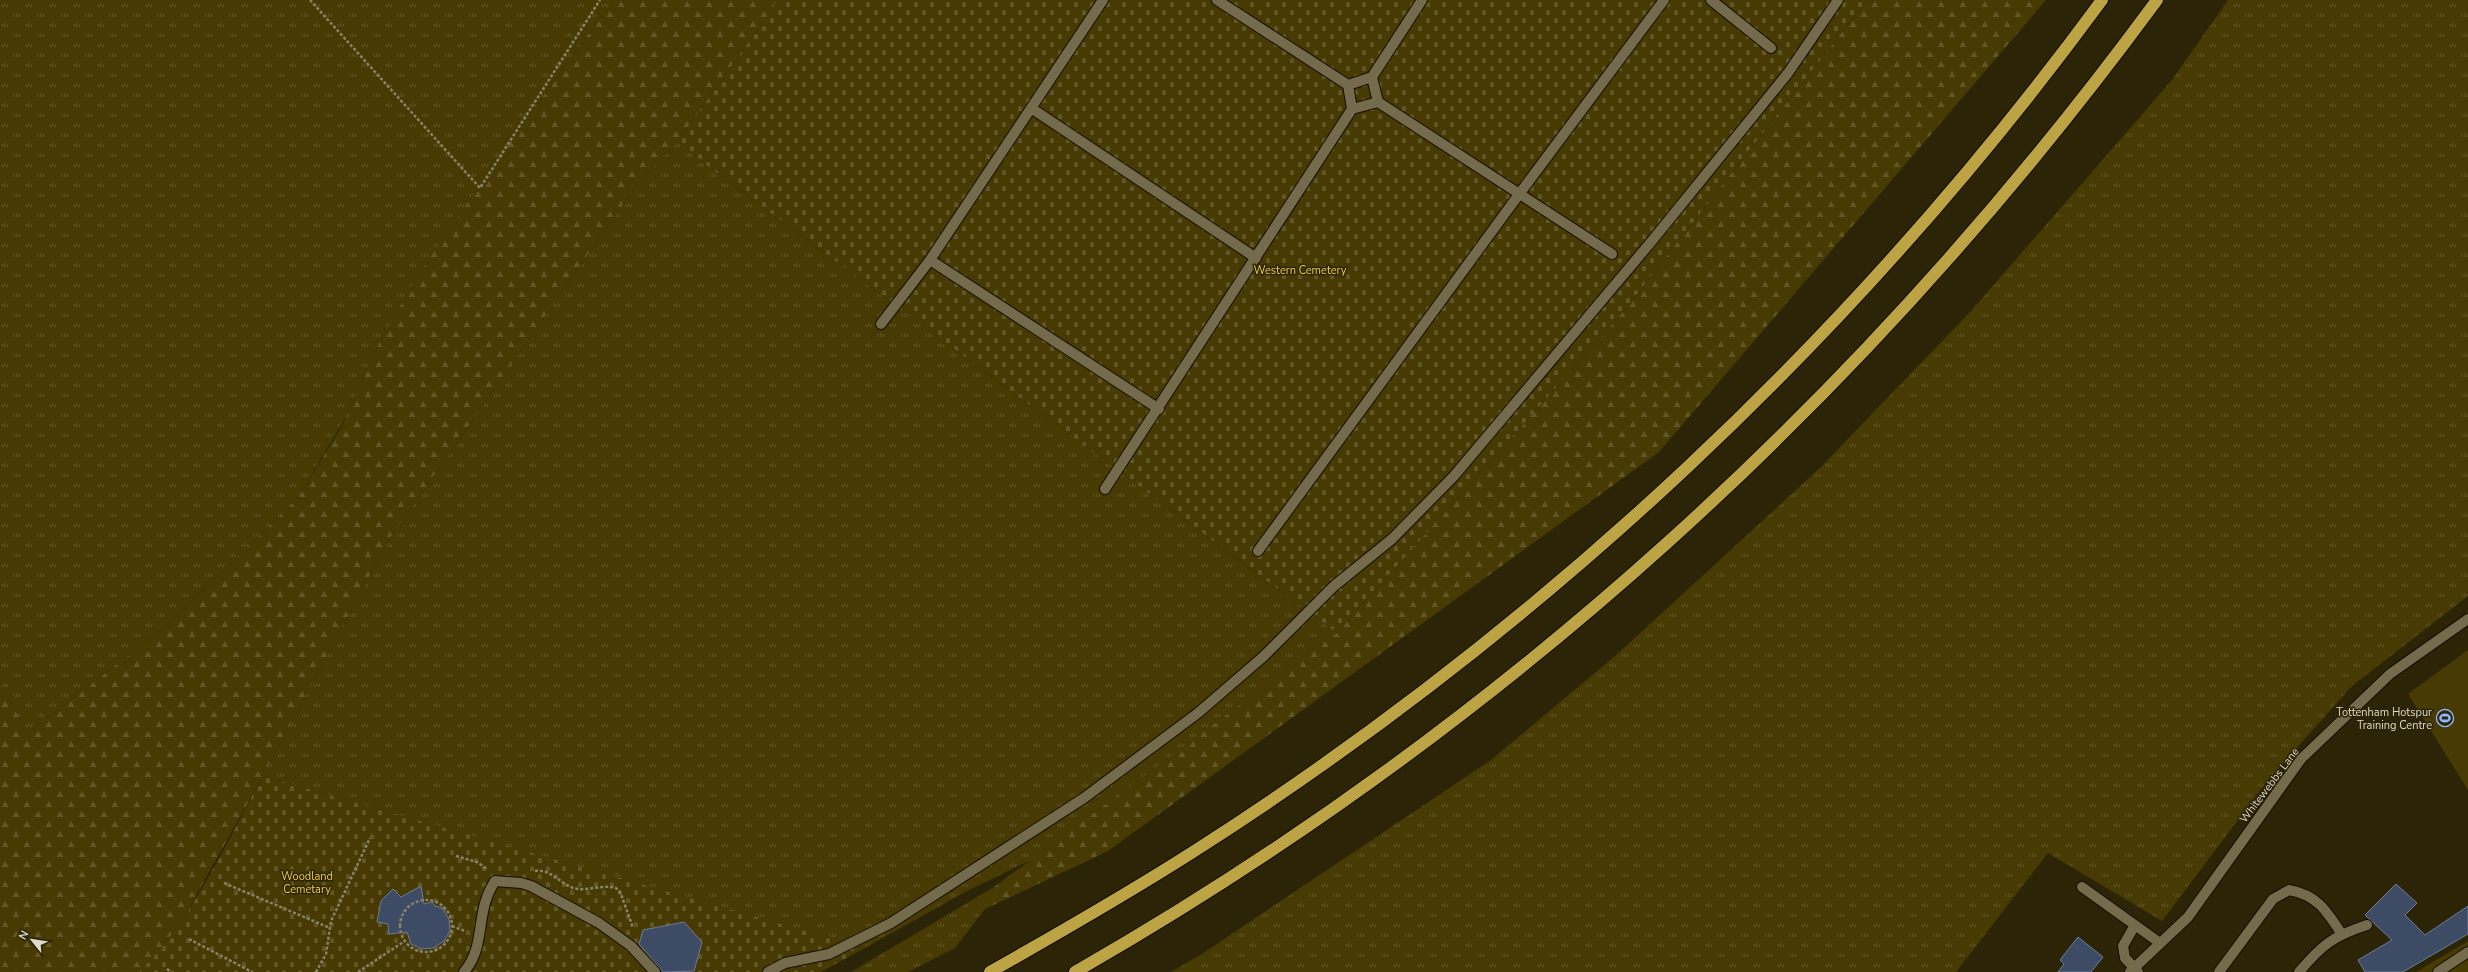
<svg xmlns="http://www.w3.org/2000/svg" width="2468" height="972" viewBox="0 0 2468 972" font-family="'Nunito Sans',sans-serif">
  <defs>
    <pattern id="grass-tufts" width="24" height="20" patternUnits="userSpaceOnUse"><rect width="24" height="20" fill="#473a03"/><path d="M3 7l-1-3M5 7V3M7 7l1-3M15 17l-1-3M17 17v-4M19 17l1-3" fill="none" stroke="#615626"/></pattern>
    <pattern id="forest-firs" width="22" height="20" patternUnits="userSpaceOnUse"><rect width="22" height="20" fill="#473a03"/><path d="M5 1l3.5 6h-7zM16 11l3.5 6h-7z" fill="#615626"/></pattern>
    <pattern id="cemetery-stones" width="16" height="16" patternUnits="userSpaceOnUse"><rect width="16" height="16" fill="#473a03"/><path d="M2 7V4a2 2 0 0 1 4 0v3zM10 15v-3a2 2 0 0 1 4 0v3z" fill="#615626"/></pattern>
  </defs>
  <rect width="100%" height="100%" fill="#2b2407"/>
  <path fill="url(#grass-tufts)" d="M0,0H613L491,168L378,345L347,415L297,499L165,627L27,734L0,680Z
    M2228,0H2468V596L2352,686L2268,780L2162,921L2048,853L1956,972H1171L1202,954L1491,760L1614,657L1820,468L1971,311L2172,80Z
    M678,141L709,167L1337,633L1045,853L967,891L863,949L263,776L388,541L636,186Z
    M994,887L985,909L955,948L908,972H851Z"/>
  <path fill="url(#forest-firs)" d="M613,0H777L768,15L678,141L636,186L388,541L263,776L184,917L157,955L139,972H0V680L27,734L165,627L297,499L342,426L378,345L417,277L491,168Z
    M1867,0H2046L1659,452L1108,851L985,909L994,887L1337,633L1618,318Z"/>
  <path fill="url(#cemetery-stones)" d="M777,0H1867L1618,318L1337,633L709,167L678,141L768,15Z
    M263,776L834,939L863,949L821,972H139C191,922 228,839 263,776Z"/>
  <path fill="#473a03" d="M2468,650V790L2408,694Z
    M2468,941V972H2416Z"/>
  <path fill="#3e4b64" stroke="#6d7b96" d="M2396,884L2417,903L2405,915L2425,935L2468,906V934L2403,972H2365L2358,960L2392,940L2365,915Z
    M421,886L424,904L432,902L435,906L442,908L449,919L450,931L444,941L433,948L422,949L411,944L407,932L389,934L388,924L377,922L381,901L393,889L401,897Z
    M684,922L702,942L694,971L663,972L639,944L643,930Z
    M2078,937L2103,957L2091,972H2058L2064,964L2060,960Z"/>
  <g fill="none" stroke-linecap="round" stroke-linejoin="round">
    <g stroke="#140c00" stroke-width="12">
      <path id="minor" d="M1217,0L1348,85
        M1711,0L1771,48
        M1378,102L1612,254
        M1031,108L1256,258
        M1352,109L1378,102L1372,77
        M930,260L1159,409
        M881,324L930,260L1103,0
        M1105,489L1352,109L1348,85L1372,77L1422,0
        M1258,551L1520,193L1664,0
        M2082,887L2160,943
        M2135,925L2123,946L2125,958L2138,972
        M464,972C487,945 474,913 495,881L521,883L531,886L599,923L631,946L655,972
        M768,972L785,963L829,954L891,923L1084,798L1198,713L1264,656L1334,586L1392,539L1454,476L1651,242L1788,73L1838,0
        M2130,972L2188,917L2301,759L2390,674L2468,619
        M2219,972L2273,899L2289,890C2317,895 2326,910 2341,933
        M2299,972C2322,945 2333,936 2367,925
        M2438,972L2468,952"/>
    </g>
    <g stroke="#140c00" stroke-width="14">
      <path id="highway" d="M990,972C1059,933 1129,893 1196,850C1546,626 1856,335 2102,0
        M1075,972C1502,728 1866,396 2157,0"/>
    </g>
    <path stroke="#89836d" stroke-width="2.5" stroke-dasharray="3 2" stroke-linecap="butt" d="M310,0L480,188L600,0
      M456,856L477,862L487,869
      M535,871C549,868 560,883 573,888C586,892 601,884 616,888L621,894L633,928
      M224,883L330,928
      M400 926a26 26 0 1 1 52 0a26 26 0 1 1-52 0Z
      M452,926L465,931
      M189,939L252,972
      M167,969L171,972
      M316,972L326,954L331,921L370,838
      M358,972L405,941"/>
    <use href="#minor" stroke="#746b4d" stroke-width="10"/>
    <use href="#highway" stroke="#bca344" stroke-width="12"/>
  </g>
  <defs>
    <g id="stadium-ring" transform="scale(0.9)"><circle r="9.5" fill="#2b2407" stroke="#94b7fd" stroke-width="1.5"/><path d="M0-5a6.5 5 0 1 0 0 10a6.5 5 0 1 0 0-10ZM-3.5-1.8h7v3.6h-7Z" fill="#94b7fd"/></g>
  </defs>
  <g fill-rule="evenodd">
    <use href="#stadium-ring" x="2445" y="718"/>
  </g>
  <g text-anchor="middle" stroke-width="3" stroke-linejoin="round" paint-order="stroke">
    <g font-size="11" fill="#f0cd3b" stroke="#2b2407">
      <text x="1300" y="274">Western Cemetery</text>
      <text x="307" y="880">Woodland<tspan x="307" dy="13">Cemetary</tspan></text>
    </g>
    <g font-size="11" fill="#dfdbcb" stroke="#2b2407" text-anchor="end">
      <text x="2432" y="716">Tottenham Hotspur<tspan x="2432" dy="13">Training Centre</tspan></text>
    </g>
    <g font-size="11" fill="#dfdbcb" stroke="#2b2407">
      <text transform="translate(2269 785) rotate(-53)" y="4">Whitewebbs Lane</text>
    </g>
  </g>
  <g transform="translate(32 940) rotate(300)" stroke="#2b2407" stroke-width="3" paint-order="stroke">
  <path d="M0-3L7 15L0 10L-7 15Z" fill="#dfdbcb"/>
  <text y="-6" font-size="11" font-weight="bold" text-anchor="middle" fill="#dfdbcb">N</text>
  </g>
</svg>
